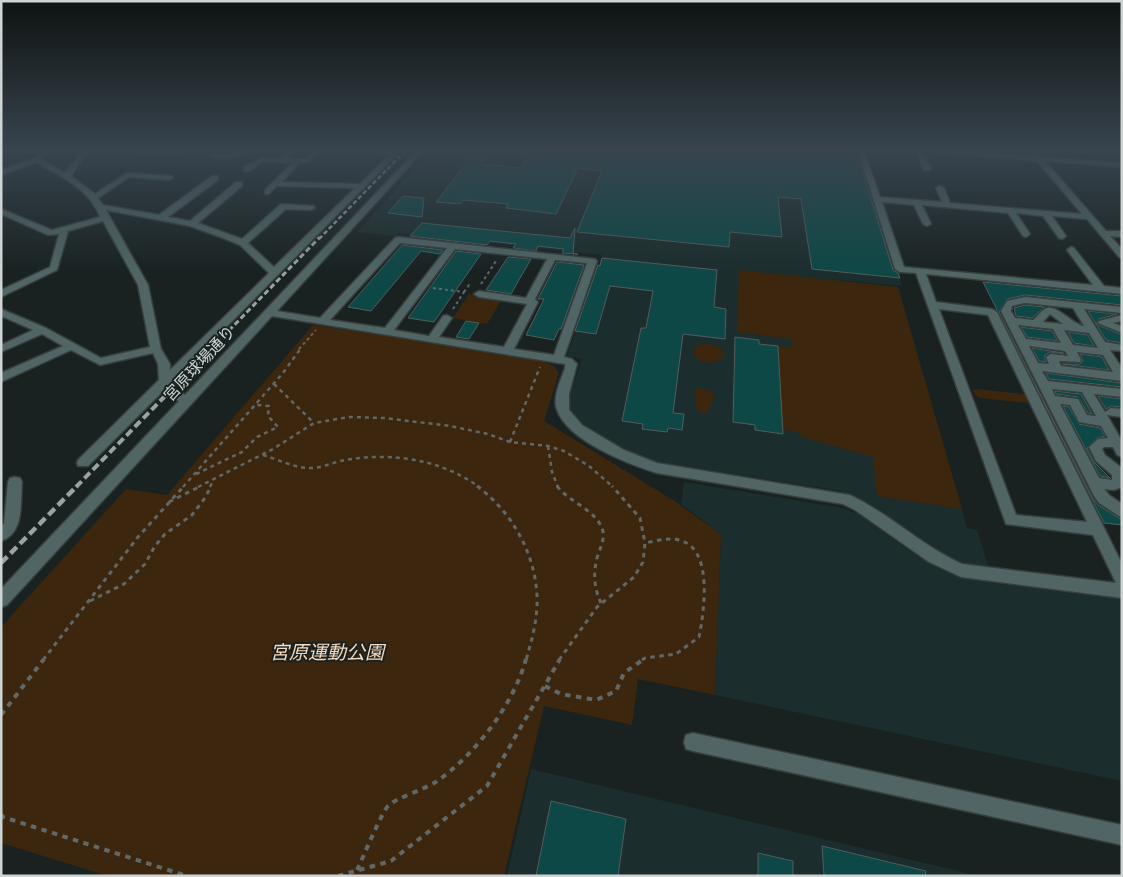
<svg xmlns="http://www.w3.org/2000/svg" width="1123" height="877" viewBox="0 0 1123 877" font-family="'Source Serif 4','Noto Sans JP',serif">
  <rect width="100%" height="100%" fill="#192221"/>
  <path fill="#1b2d2c" d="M432,150H861L902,286L826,279L898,287L967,528L977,530L989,567L967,564L949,558L894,521L841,491L652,461L635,455L580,422L571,413L568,401L582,359L567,356L602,255L398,233L396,236L357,232Z
    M684,482L843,508L858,514L911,552L943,571L994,583L1122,599V781L715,695L721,534L681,504Z
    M531,769L979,876H507Z"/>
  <path fill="#3c260e" d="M739,270L898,287L962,509L877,496L873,457L802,437L798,432L782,429L778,346L791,348V339L737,332Z
    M469,294L502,299L487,324L453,318Z
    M313,325L437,343L541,361L554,366L559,373L544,421L673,500L721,534L715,695L638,679L632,725L544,706L504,876H108L1,843V627L126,489L167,495Z
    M702,344C712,343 724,346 724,357L712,363C703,362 693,360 693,349Z
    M699,388L709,390L715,396L708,411L705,414L697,411L694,391Z
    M976,389L1024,394L1031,399L1027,403L980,398L975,395L973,391Z"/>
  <path fill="#0e4846" stroke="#525d5c" d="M477,150H491L481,164L521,168L532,150H856L893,270L898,273L900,278L812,269L801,199L778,197L782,237L730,232L729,247L577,232L602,171L578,168L556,214L506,208L508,204L463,200L460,204L436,202Z
    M403,196L424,198L422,217L388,213Z
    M422,223L570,238L575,228L573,254H578L562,253L564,249L538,246L536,251L513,248L516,244L490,241L487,245L410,236Z
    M402,245L443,250L440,254L421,251L371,311L348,307Z
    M456,251L481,254L434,322L408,318Z
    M508,257L531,259L511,294L486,290Z
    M602,258L717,270L714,307L726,309L725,339L683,334L673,413L684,414L682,430L668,428L667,432L642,429L643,424L622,421L641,328H646L653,291L610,286L596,334L575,331L598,265L600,266Z
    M557,262L584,265L561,329H559L554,340L526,335L544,299H538Z
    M983,282L1122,296V305L1025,295L1007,299L999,312L1092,497L1098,505L1122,520V525L1104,523Z
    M1025,305L1045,307L1032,318L1016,316L1014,308Z
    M1088,311L1117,314L1099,319L1096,324L1122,335V343L1106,340Z
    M466,321L479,323L469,339L456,337Z
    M1021,327L1052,331L1058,341L1027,337Z
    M1068,332L1088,335L1094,346L1074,343Z
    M735,337L759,340V344L778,346L783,434L755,430V425L733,422Z
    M1032,348L1064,353V354L1050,352L1044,356L1046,362L1039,361Z
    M1080,354L1102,357L1109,370L1062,364H1080L1083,361Z
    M1046,373L1122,383V387L1049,379Z
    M1055,391L1081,394L1092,414L1088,413L1078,397L1056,394Z
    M1098,396L1122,399V407L1111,406L1106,409Z
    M1063,406L1069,407L1079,424L1100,428L1105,436L1097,438L1087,448L1094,462L1110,478L1100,476Z
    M551,801L626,819L618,876H536Z
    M822,846L926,871L925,876H824Z
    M758,853L793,861V876H758Z"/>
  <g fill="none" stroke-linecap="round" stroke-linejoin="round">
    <g stroke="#363e3e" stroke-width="3">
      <path id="minor" d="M41,150H48L41,159L65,173L82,150H88L71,176L95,194L127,173L172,176L173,178L169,180L129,177L98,198L103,205L159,215L212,176H218V180L168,217L190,221L236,182H242V186L198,223L242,239L281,204L314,206L315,208L311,210L286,209L248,243L274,267L355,188L277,186L268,194H265V190L292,163L263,161L250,171H244V167L260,158H279L290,150H298L287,158L304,159L316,150H323L308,162L299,163L282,182L360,184L389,155L359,150L392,152L401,150L171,383L174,388L185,395L417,150H424L277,311L320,318L395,238L398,237L595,259L597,261L564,357L572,359L577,364L569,394V410L582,425L624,450L657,463L850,495C890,514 922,546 962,564L1116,583L1093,535L1006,524L916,273L900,272L895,269L858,150H864L880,197L942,202L936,188L940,186L944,188L950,203L1082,214L1037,161L927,152L924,150H953L1033,156L1036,153L1041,157L1122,163V167L1045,161L1106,231H1122V237L1110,236L1122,249V258L1119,257L1087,219L1052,216L1066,236L1062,239L1059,238L1043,216L1016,213L1030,234L1026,237L1023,236L1008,213L922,205L931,224L927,226L923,224L914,205L882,202L904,267L1093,285L1067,250L1071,247L1074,248L1104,286L1122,288V294L926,274L936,302L992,309L997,312L1122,564V598L961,577L929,562L855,510L843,504L657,473C628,464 568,441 557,410C552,397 561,380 565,368V364L272,316L7,605L1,607V589L179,401L166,394L164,390L88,466H78L77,463L78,460L159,380L158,364L153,353L100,365L71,350L1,382V373L63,346L42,334L1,352V345L33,330L1,316V309L46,328L101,358L150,347L138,285L103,221L68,231L57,270L1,297V290L50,267L59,234L48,235L1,214V209L52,230L100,217C89,188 61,177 36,162L1,175V170L35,158ZM106,210L190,226L223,238L240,245L269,273L170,370V364L161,349L148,285ZM400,243L447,248L385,328L330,320ZM455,249L547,259L526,298L479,291L474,294L479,297L527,304L504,347L439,337L452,318L447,315L443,316L429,336L394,330ZM555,260L587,263L554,355L514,349L538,302L535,299ZM939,309L988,315L1087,522L1016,515Z
        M140,150H190V151L187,153L142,154L139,152Z
        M241,150H249C240,158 221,162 210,155C219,150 231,156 241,150Z
        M915,150H921L931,168L930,170H924Z
        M1025,297L1122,307V313L1084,309L1105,342L1122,345V351L1110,350L1122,368V381L1042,371L1048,381L1122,389V397L1094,394L1105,412L1111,408L1122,409V417L1107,415L1122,441V457L1117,455L1113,447H1104L1102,449L1105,455L1122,468V487L1114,490L1104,489L1109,495L1122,504V518L1099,503L1094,496L1001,311L1007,301ZM1025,303L1073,308L1084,326C1073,325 1055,302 1045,309C1040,312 1037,317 1033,320L1015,318L1011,311L1012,306ZM1050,314L1063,324L1043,322ZM1018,325L1053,329L1061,343L1026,339ZM1064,330L1089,333L1098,348L1073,345ZM1029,346L1065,351L1068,356L1051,354L1046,357L1049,364L1038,363ZM1077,352L1103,355L1113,372L1061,366L1059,361L1080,362L1081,360ZM1052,389L1082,392L1096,416L1087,415L1078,399L1055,396ZM1060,404L1070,405L1079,422L1101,426L1108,438L1098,439L1089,447L1096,461L1112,475V480L1099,478Z
        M1122,315V321L1113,323L1122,326V333L1098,323L1099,321Z
        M15,477L20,478L22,482C20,502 25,533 1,541V526L4,524L8,482L10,478Z
        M693,733L1122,825V845L693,751L686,749L684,742L686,735Z"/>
    </g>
    <path stroke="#606868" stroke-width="2" stroke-dasharray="3 3" stroke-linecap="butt" d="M481,284L496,261
      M433,288L464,292
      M464,292L469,285L472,286
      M453,309L464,292H467
      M299,349L316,330"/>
    <path stroke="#606868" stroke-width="2.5" stroke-dasharray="4 4" stroke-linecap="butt" d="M274,384L314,423
      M510,442L540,367
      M548,446L552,472L558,487
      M263,455C277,459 292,467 308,468C320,469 333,462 345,460C390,452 441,459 479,487
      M196,474L242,452L257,437L278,427L268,416L269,406L257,405
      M183,487L283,373L301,348
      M198,487L273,449L314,423L349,417L385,418L450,426L488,434L510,442L548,446L564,451L589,466L613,487
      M210,487L213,481"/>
    <path stroke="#606868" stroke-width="3" stroke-dasharray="4.5 4.5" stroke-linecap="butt" d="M477,486C512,512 535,553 537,596C538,618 532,640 526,660
      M557,486C569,502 594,509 602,528C606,539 600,547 597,558C593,574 594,588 601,603
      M169,502L201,486
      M90,601L124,584L145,564L155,546L165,534L192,515L205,498L211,486
      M43,660L138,537L184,486
      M559,660L597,607L634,577L643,562L645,543L640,518L612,486
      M642,660L645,658L676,654L699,637C704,612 714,548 679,540C668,537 656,541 645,543"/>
    <path stroke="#606868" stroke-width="4" stroke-dasharray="5.5 5.5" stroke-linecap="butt" d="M545,686L561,694L596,700L616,691L624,673L644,659
      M1,715L44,659
      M1,814L3,817L187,876
      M357,870C362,860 383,809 389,805C397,798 422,790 434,783C473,758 514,704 526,659
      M338,876L391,861L487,786L560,659"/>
    <use href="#minor" fill="#506564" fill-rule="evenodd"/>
    <path stroke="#9ba2a2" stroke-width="2.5" stroke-dasharray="4.5 2.5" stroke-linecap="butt" d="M319,239L406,150"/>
    <path stroke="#9ba2a2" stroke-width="3" stroke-dasharray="5.5 3" stroke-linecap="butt" d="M211,349L320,237"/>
    <path stroke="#9ba2a2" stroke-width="4" stroke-dasharray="8 4" stroke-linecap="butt" d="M76,487L212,348"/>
    <path stroke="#9ba2a2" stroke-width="4.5" stroke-dasharray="9 4.5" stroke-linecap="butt" d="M1,563L77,486"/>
  </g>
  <linearGradient id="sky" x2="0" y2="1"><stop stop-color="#0e1312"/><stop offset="0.55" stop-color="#38444e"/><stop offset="1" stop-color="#38444e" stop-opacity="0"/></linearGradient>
  <rect width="1123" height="273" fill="url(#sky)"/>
  <g text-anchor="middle" stroke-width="4" stroke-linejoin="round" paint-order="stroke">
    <g font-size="16" fill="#ced4d4" stroke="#192221">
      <text transform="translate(199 363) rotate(-47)" y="6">宮原球場通り</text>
    </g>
    <g font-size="19" font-style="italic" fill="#f8d9bc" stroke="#192221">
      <text x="327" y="659">宮原運動公園</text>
    </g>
  </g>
  <rect width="1123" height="877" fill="none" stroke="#ced4d4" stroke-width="5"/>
</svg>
